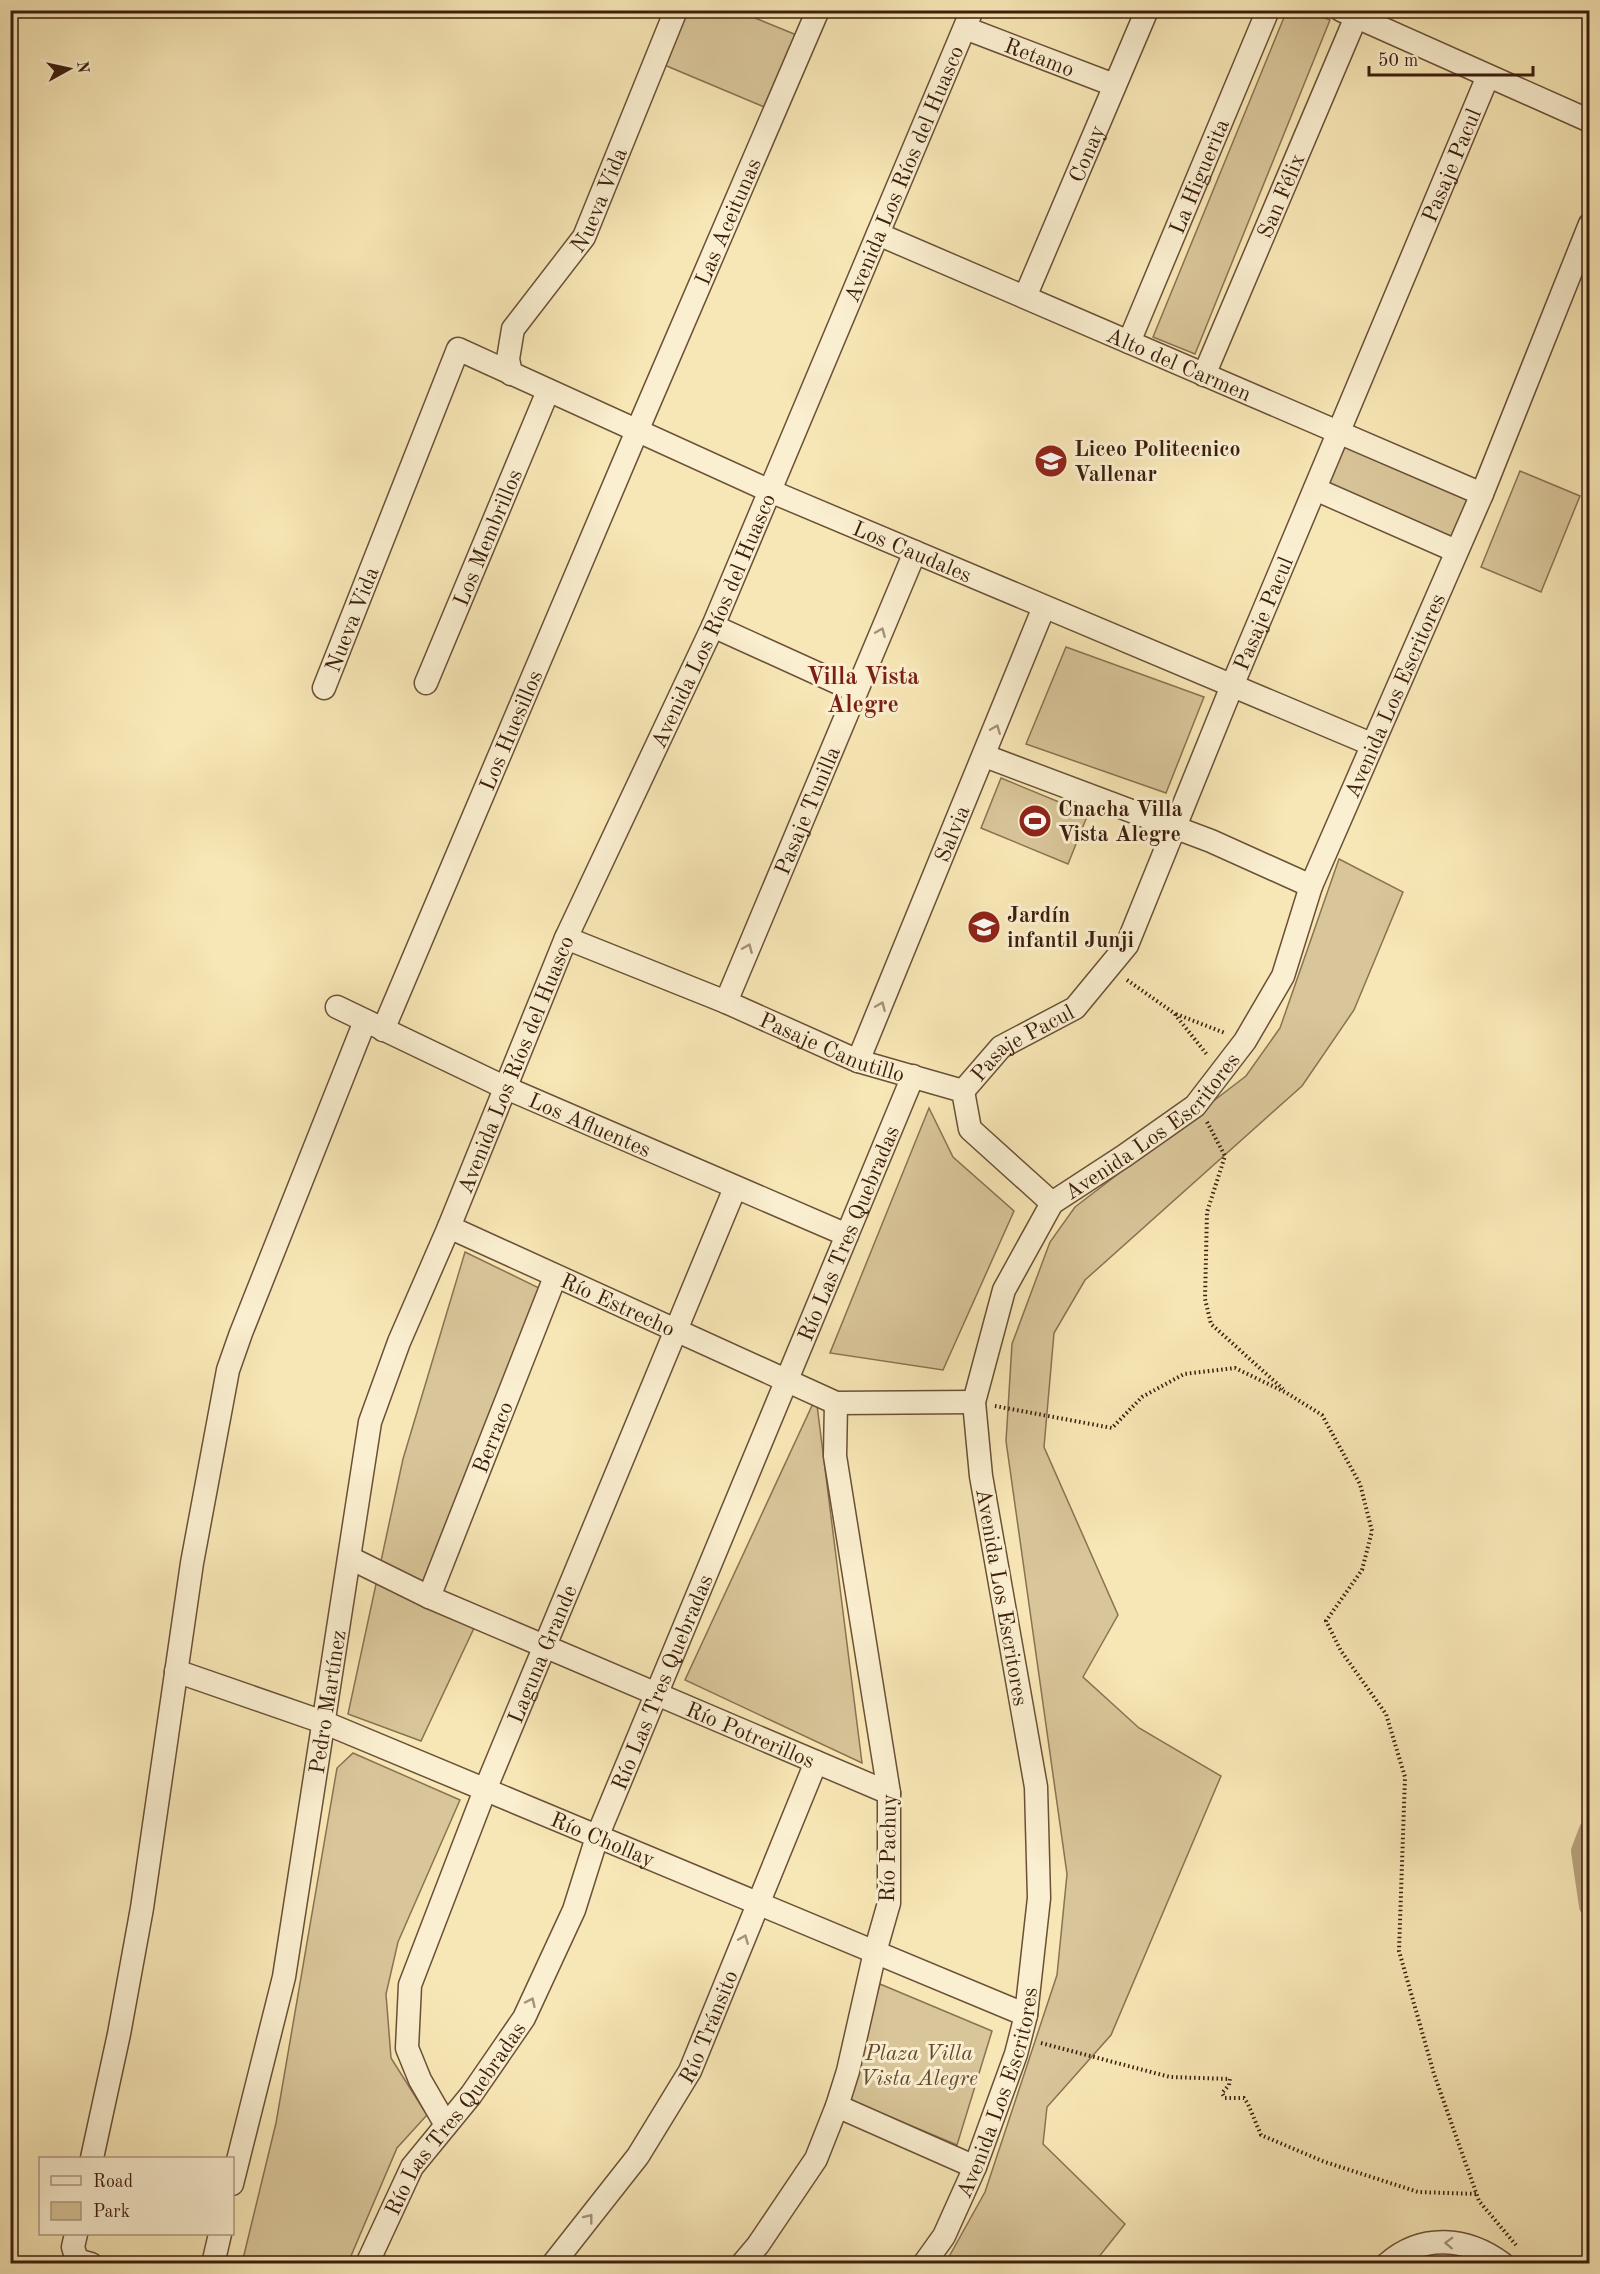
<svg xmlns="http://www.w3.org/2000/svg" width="1600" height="2274" viewBox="0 0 1600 2274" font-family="'Old Standard TT',serif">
  <rect width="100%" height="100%" fill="#f8e7b6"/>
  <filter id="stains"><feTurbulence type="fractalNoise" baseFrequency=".00333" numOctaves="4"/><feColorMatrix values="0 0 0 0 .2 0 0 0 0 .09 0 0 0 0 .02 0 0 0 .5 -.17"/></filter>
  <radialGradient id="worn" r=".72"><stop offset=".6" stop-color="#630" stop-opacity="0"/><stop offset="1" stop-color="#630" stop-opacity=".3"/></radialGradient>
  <path fill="#d8c599" stroke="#8a7253" stroke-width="1.5" d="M1287,10L1307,11L1330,20L1195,354L1153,337Z
    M684,11H738L799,36L769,109L662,64Z
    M1340,434L1480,494L1456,549L1317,488Z
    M1520,471L1580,496L1541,592L1481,567Z
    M1066,647L1204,697L1166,793L1026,744Z
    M1001,778L1088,814L1068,864L981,828Z
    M1339,859L1403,892L1354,1010L1302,1086L1085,1280L1054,1333L1044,1447L1118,1615L1083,1677L1139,1728L1221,1776L1111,2035L1047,2107L1043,2144L1125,2224L1094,2263L945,2264L985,2192L1057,1975L1067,1874L1006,1441L1012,1344L1050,1242L1075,1207L1246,1076L1280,1028Z
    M929,1108L953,1157L1014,1211L943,1370L830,1353Z
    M465,1252L539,1288L416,1599L474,1628L421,1741L348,1714L403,1459Z
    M816,1397L862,1763L685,1680Z
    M353,1753L460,1800L398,1942L386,1994L391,2058L427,2115L397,2148L348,2263H242L276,2123L337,1768Z
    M880,1984L992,2031L957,2145L845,2098Z"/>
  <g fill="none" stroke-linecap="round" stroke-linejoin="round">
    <path stroke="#b8a37d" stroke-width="22" d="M1590,1830L1582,1851L1590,1906"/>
    <g stroke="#6b5037" stroke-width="25">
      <g id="street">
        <path d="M1341,10L1590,121"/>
        <path id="s1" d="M965,28L1114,85"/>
        <path id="s2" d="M878,234L1482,494"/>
        <path id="s3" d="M1025,297L1147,10"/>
        <path id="s4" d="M1129,342L1268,10"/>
        <path id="s5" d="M511,374L508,359L513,329L584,237L676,10"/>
        <path id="s6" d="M1204,375L1356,17"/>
        <path d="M1315,489L1456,551"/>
        <path d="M713,626L856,691"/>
        <path id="s7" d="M426,683L548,391"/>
        <path id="s8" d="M324,688L458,349L770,491L1371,744"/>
        <path d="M985,756L1211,841L1311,886"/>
        <path id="s9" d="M566,938L726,1002L858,1061L963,1091L970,1129L1052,1203"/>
        <path id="s10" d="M726,1002L915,552"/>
        <path id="s11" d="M337,1007L504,1087L847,1235"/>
        <path id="s12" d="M383,1030L637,431L818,10"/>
        <path id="s13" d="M858,1061L1044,607"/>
        <path id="s14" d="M963,1091L1001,1047L1075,1008L1127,945L1232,686L1488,76"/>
        <path id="s15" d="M449,1227L836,1403L974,1402"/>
        <path id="s16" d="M350,1558L429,1597L889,1793"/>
        <path id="s17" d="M429,1597L555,1277"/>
        <path id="s18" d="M176,1671L323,1722L1026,2015"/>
        <path d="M837,2106L975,2167"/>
        <path id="s19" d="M446,2125L420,2080L407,2048L410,1985L485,1790L735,1188"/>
        <path d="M92,2158L119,2034L142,1908L192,1563L228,1370L241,1333L365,1021"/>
        <path id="s20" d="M232,2184L284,1977L370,1422L399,1342L449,1227L566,938L713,626L972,10"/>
        <path d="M76,2234L73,2247L77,2260L91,2264"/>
        <path d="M213,2264L220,2234"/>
        <path id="s21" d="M367,2264L412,2167L471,2095L524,2018L574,1910L597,1837L913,1076"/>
        <path id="s22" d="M553,2264L638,2156L690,2071L816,1762"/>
        <path d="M742,2264L758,2245L816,2159L837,2106L848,2071L875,1952L889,1903V1793L835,1456L836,1403"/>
        <path id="s23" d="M924,2264L944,2236L975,2167L1016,2054L1026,2015L1039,1898L1036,1787L981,1476L974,1402L1004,1290L1052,1203L1124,1156L1195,1106L1245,1041L1283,976L1311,886L1482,494L1590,224"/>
        <path d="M1387,2264C1422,2233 1467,2237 1503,2264"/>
      </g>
    </g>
    <path stroke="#3c1e0d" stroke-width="4" stroke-dasharray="1.5 3" stroke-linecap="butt" d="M1127,980L1174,1013L1208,1056
      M1176,1014L1225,1033
      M1207,1122L1225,1156L1207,1212L1205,1299L1211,1324L1283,1389
      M995,1406L1112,1428L1142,1397L1184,1374L1235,1368L1285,1392L1322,1415L1360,1484L1372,1531L1362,1570L1326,1621L1341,1651L1386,1714L1405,1777L1399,1951L1434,2074L1479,2201L1516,2245
      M1041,2043L1170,2077L1230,2079L1229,2085L1222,2093L1225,2098H1244L1248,2104L1261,2135L1325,2162L1418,2192L1477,2194"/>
    <use href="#street" stroke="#faefd0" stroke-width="22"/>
  </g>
  <defs><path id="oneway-chevron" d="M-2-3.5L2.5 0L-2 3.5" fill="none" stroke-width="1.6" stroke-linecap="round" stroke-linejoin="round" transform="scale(1.5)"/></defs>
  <g stroke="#a49178">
    <use href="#oneway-chevron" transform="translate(881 632) rotate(-67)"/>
    <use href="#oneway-chevron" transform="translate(996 729) rotate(-68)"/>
    <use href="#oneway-chevron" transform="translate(748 948) rotate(-67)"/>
    <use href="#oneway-chevron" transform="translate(881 1006) rotate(-67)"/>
    <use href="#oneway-chevron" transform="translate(744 1939) rotate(-68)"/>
    <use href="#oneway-chevron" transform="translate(531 2002) rotate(-65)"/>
    <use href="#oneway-chevron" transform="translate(589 2218) rotate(-52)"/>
    <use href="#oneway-chevron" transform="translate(1449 2243) rotate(-178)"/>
  </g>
  <defs>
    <g id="school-disc" transform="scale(1.725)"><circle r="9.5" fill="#8f2418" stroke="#faefd0"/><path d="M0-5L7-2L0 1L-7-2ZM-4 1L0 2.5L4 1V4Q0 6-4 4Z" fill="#fff"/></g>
    <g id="stadium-disc" transform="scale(1.725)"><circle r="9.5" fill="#8f2418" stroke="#faefd0"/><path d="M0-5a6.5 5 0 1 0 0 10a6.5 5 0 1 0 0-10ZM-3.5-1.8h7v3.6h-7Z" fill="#fff"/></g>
  </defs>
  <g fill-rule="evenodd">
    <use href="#school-disc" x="1051" y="461"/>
    <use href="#stadium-disc" x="1035" y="821"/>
    <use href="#school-disc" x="984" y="927"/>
  </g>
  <g text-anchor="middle" stroke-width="6" stroke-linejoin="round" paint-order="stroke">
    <g font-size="22" fill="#3c1e0d" stroke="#faefd0">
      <text dy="8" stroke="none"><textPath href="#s1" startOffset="80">Retamo</textPath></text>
      <text dy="8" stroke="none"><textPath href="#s3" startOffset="156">Conay</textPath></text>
      <text dy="8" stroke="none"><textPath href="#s14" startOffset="1068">Pasaje Pacul</textPath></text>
      <text dy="8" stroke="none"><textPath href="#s20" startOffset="2133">Avenida Los Ríos del Huasco</textPath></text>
      <text dy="8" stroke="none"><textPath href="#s4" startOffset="180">La Higuerita</textPath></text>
      <text dy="8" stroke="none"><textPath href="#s6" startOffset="195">San Félix</textPath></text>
      <text dy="8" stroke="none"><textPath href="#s5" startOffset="202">Nueva Vida</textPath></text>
      <text dy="8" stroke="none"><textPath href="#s12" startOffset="879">Las Aceitunas</textPath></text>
      <text dy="8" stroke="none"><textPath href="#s2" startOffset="328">Alto del Carmen</textPath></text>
      <text dy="8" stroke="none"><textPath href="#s7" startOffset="158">Los Membrillos</textPath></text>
      <text dy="8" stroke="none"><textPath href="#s8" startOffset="862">Los Caudales</textPath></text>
      <text dy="8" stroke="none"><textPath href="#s14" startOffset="582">Pasaje Pacul</textPath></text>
      <text dy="8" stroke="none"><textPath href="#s8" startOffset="74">Nueva Vida</textPath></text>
      <text dy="8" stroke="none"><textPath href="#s20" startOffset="1647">Avenida Los Ríos del Huasco</textPath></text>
      <text dy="8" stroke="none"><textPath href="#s23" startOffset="1737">Avenida Los Escritores</textPath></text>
      <text dy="8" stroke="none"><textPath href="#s12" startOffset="326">Los Huesillos</textPath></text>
      <text dy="8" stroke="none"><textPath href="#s10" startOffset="208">Pasaje Tunilla</textPath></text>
      <text dy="8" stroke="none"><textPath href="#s13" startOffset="246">Salvia</textPath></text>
      <text dy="8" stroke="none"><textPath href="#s14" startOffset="78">Pasaje Pacul</textPath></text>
      <text dy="8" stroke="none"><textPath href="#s9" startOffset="288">Pasaje Canutillo</textPath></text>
      <text dy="8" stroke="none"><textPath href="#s20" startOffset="1161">Avenida Los Ríos del Huasco</textPath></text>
      <text dy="8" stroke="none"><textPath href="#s23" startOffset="1232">Avenida Los Escritores</textPath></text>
      <text dy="8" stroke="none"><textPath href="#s11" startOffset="279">Los Afluentes</textPath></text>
      <text dy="8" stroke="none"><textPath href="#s21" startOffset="1143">Río Las Tres Quebradas</textPath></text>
      <text dy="8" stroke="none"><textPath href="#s15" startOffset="186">Río Estrecho</textPath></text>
      <text dy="8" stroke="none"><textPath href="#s17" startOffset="172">Berraco</textPath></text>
      <text transform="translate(1003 1597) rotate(80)" y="8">Avenida Los Escritores</text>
      <text dy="8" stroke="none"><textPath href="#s19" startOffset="506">Laguna Grande</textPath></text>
      <text dy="8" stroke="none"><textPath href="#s21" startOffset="657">Río Las Tres Quebradas</textPath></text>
      <text dy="8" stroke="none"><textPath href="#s20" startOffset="492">Pedro Martínez</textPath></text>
      <text dy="8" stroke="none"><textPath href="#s16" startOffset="438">Río Potrerillos</textPath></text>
      <text dy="8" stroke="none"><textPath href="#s18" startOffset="459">Río Chollay</textPath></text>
      <text transform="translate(887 1848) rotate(-89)" y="8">Río Pachuy</text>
      <text dy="8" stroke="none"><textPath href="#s22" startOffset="285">Río Tránsito</textPath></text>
      <text dy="8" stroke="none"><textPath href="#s23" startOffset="188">Avenida Los Escritores</textPath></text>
      <text dy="8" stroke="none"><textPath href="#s21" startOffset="171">Río Las Tres Quebradas</textPath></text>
    </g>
    <g font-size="22" font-weight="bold" fill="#3c1e0d" stroke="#faefd0" text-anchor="start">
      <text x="1074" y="456">Liceo Politecnico<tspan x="1074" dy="25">Vallenar</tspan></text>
      <text x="1058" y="816">Cnacha Villa<tspan x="1058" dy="25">Vista Alegre</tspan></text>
      <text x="1007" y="922">Jardín<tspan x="1007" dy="25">infantil Junji</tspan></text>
    </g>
    <g font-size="22" font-style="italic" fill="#634830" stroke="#faefd0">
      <text x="919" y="2060">Plaza Villa<tspan x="919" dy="25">Vista Alegre</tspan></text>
    </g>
    <g font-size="24" font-weight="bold" fill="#7a1f14" stroke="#faefd0">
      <text x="863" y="684">Villa Vista<tspan x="863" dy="28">Alegre</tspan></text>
    </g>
  </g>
  <rect width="1600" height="2274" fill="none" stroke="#f8e7b6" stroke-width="36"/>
  <rect x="12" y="12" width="1576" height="2250" fill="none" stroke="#3c1e0d" stroke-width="3"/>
  <rect x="18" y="18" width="1564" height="2238" fill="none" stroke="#3c1e0d" stroke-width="1.5"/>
  <rect x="39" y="2157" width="195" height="78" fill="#faefd0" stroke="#ae9b82" stroke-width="1.5"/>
  <rect x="51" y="2176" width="30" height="9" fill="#faefd0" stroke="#ae9b82" stroke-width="1.5"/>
  <text x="93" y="2187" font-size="18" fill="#3c1e0d">Road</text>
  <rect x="51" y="2202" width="30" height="18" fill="#d8c599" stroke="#ae9b82" stroke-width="1.5"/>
  <text x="93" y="2217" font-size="18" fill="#3c1e0d">Park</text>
  <g transform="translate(69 69) rotate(82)" stroke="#faefd0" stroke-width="4.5" paint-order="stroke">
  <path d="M0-4.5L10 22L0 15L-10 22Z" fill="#3c1e0d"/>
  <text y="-9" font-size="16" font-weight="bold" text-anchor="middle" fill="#3c1e0d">N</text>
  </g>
  <path d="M1369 66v9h164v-9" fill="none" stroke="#3c1e0d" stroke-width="3"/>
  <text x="1378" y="66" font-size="18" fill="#3c1e0d" stroke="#faefd0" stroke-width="4.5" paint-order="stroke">50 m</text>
  <rect width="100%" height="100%" filter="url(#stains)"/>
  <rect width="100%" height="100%" fill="url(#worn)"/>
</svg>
